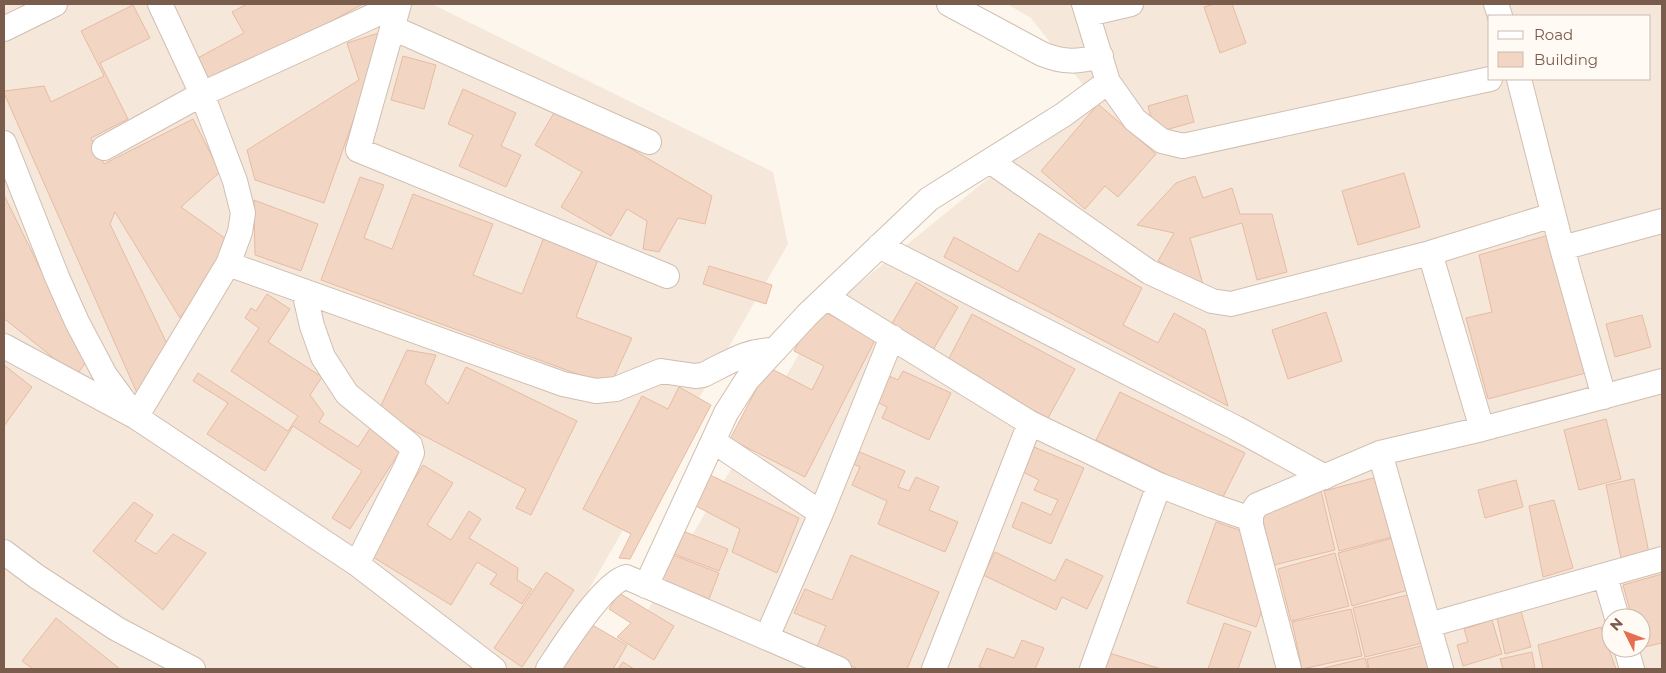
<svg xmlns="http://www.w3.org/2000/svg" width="1666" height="673" viewBox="0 0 1666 673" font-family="Montserrat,sans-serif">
  <rect width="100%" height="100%" fill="#fdf6ec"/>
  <path fill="#f5e8da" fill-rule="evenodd" d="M4,4H432L773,172L788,244L543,669H4Z
    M1007,4H1662V669H613L824,312L1091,95L1031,18ZM1490,16H1650V79H1490ZM1611,618H1641V648H1611Z"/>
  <path fill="#f3d5c3" stroke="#e6bba3" d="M247,4H363L208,88L194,60L244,33L232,12Z
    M1214,4H1232L1246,43L1220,53L1204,7Z
    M133,5L150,38L100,63L128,119L91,138L104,164L193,119L220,172L181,207L233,244L180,318L115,212L110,224L169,348L137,393L4,93V91L44,86L51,102L104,76L81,31Z
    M385,31L324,203L255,180L247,150L359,80L347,43Z
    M403,56L436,65L424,109L391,100Z
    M463,89L516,113L501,146L521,155L506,187L459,166L473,135L448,124Z
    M1187,95L1194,122L1155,133L1148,106Z
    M1098,104L1156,154L1118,197L1105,186L1085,209L1041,171Z
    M558,106L712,196L705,224L678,218L659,252L643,249L647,221L627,209L611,236L561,207L582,172L535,145Z
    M1404,173L1420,227L1358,245L1342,191Z
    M1195,176L1203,198L1232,188L1240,214H1272L1287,272L1257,280L1242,223L1190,238L1204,288L1158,261L1174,233L1137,225L1176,183Z
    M360,177L384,185L364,238L392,249L413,194L493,224L473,275L522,294L544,237L599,257L576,317L632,338L610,386L321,280Z
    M4,195L86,362L76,376L6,320H4Z
    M254,200L318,224L301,271L255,255Z
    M1039,233L1142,288L1123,325L1158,343L1174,313L1205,330L1228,406L944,257L954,237L1018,272Z
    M1549,235L1586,373L1488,399L1466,318L1492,312L1479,255Z
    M709,266L772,285L766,304L703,284Z
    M916,282L958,307L933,350L891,325Z
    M267,294L290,309L268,342L322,377L310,395L324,414L319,422L358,447L371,427L402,448L350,529L332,518L362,471L293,426L265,471L207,434L228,403L193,381L198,373L288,431L298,416L231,371L259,328L245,318L251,308L256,311Z
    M816,308L876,338L805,477L730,439L768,367L812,390L824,366L794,351Z
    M1326,312L1342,361L1288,379L1272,330Z
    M972,314L1075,369L1048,418L946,364Z
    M1642,315L1651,347L1615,357L1606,324Z
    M407,350L436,355L425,383L448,404L466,367L577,421L531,515L516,508L526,489L378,412Z
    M4,365L32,387L4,426Z
    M903,371L951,393L929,440L882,418L887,407L877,402L889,376L898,380Z
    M679,387L711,405L630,559L619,558L631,534L583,509L642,396L668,409Z
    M1120,392L1245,453L1221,501L1096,440Z
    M1606,419L1621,479L1579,490L1564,430Z
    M1034,447L1084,468L1051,544L1012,527L1022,502L1051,515L1058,500L1034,490L1039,480L1023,472Z
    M855,450L905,471L898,487L909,491L916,477L939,487L929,510L958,522L945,552L878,524L887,501L852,485L860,467L849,462Z
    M423,465L453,483L427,525L451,540L469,511L481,519L469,538L518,568L517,580L532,589L522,604L490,584L497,574L477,562L451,605L368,554Z
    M706,473L799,518L777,573L732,552L740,529L692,504Z
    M1377,477L1392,537L1339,551L1324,491Z
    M1634,479L1649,553L1621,558L1606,485Z
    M1516,480L1523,507L1485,518L1478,490Z
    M1321,491L1335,550L1274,565L1259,506Z
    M1554,500L1573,568L1543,577L1529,506Z
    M134,502L153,515L135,541L156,554L173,534L206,553L163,610L93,551Z
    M1216,522L1242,531L1265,602L1256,627L1187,603Z
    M678,529L728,549L719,571L669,552Z
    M1393,538L1408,590L1352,606L1338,553Z
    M995,552L1055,581L1066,559L1103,576L1087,609L1062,597L1056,610L983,575Z
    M668,553L719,573L709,599L657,579Z
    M1335,553L1349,606L1291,621L1278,569Z
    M851,555L939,592L907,669H858L815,651L826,626L794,613L805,589L832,600Z
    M546,572L574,590L522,667L494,648Z
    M1662,574V643L1640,648L1641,618H1632L1623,585Z
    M619,593L674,626L654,660L617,637L631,623L609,609Z
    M1412,594L1423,643L1365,657L1353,608Z
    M1351,609L1362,656L1302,669L1292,622Z
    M1521,611L1531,647L1505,654L1497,618Z
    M56,618L120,669H33L22,661Z
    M1492,620L1502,654L1463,666L1457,645L1468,642L1464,629Z
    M587,622L627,645L613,669H560Z
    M1224,623L1251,632L1238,669H1208Z
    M1601,627L1616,669H1543L1538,645Z
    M1022,640L1044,648L1035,669H986L979,667L987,648L1014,658Z
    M1425,645L1431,669H1369L1367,659Z
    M1106,652L1161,669H1100Z
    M1532,652L1535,669H1503L1500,659Z
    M1365,658L1368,669H1320Z
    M623,662L634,669H618Z"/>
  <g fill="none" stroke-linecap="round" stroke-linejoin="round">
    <g stroke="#d1beb0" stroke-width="26">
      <path id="minor" d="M399,4L358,150L667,276
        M949,4L1042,54C1064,63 1078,62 1101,56
        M1084,4L1108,82L1135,120L1162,141L1183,146L1490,79
        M1496,4L1500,16
        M1088,14L1131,4
        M393,28L649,142
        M4,29L55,4
        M1519,79L1562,248L1604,397
        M4,143L57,277L77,322L105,375L132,412
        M104,148L202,94L399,4
        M990,161L1149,272L1212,301L1231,304L1430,253L1553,215
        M879,246L1236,428L1325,477
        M1562,248L1662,221
        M1430,253L1482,429
        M228,264L563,384L596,391L616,389L661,371L695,376L703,375C726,364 748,349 775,350
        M304,291L312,326L323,357L347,394L410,445L412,453L406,467L357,564
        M826,297L1030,423L1159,485L1213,506L1251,519
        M4,346L136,417L357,564L494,669
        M136,417L228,264L240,232L243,213L235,181L202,94L160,4
        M713,441L821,513
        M1380,453L1441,669
        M4,552L36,576L117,629L193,669
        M1605,576L1617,618
        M646,586L726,413L747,380L807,315L929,199L1063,115L1108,82
        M1429,625L1662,559
        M767,637L821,513L892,337
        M1626,648L1632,669
        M548,669C562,648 603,583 626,577L839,669
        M934,669L1030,423
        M1092,669L1159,485
        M1289,669L1251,525V514L1257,505L1380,453L1482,429L1662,381"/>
    </g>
    <use href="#minor" stroke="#fff" stroke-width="24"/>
  </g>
  <rect width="1666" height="673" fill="none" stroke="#7a5c4d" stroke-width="10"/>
  <rect x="1488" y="15" width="162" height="65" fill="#fffaf3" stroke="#cabbb1"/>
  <rect x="1498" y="31" width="25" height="8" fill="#ffffff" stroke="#cabbb1"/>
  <text x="1534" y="40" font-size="15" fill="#7a5c4d">Road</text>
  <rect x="1498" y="52" width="25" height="15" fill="#f3d5c3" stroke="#cabbb1"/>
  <text x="1534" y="65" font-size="15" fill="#7a5c4d">Building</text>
  <g transform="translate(1626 633) rotate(312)"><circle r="24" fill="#fffaf3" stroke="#cabbb1"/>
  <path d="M0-4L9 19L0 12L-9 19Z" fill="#e76f51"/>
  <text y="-8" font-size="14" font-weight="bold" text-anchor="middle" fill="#7a5c4d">N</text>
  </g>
</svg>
